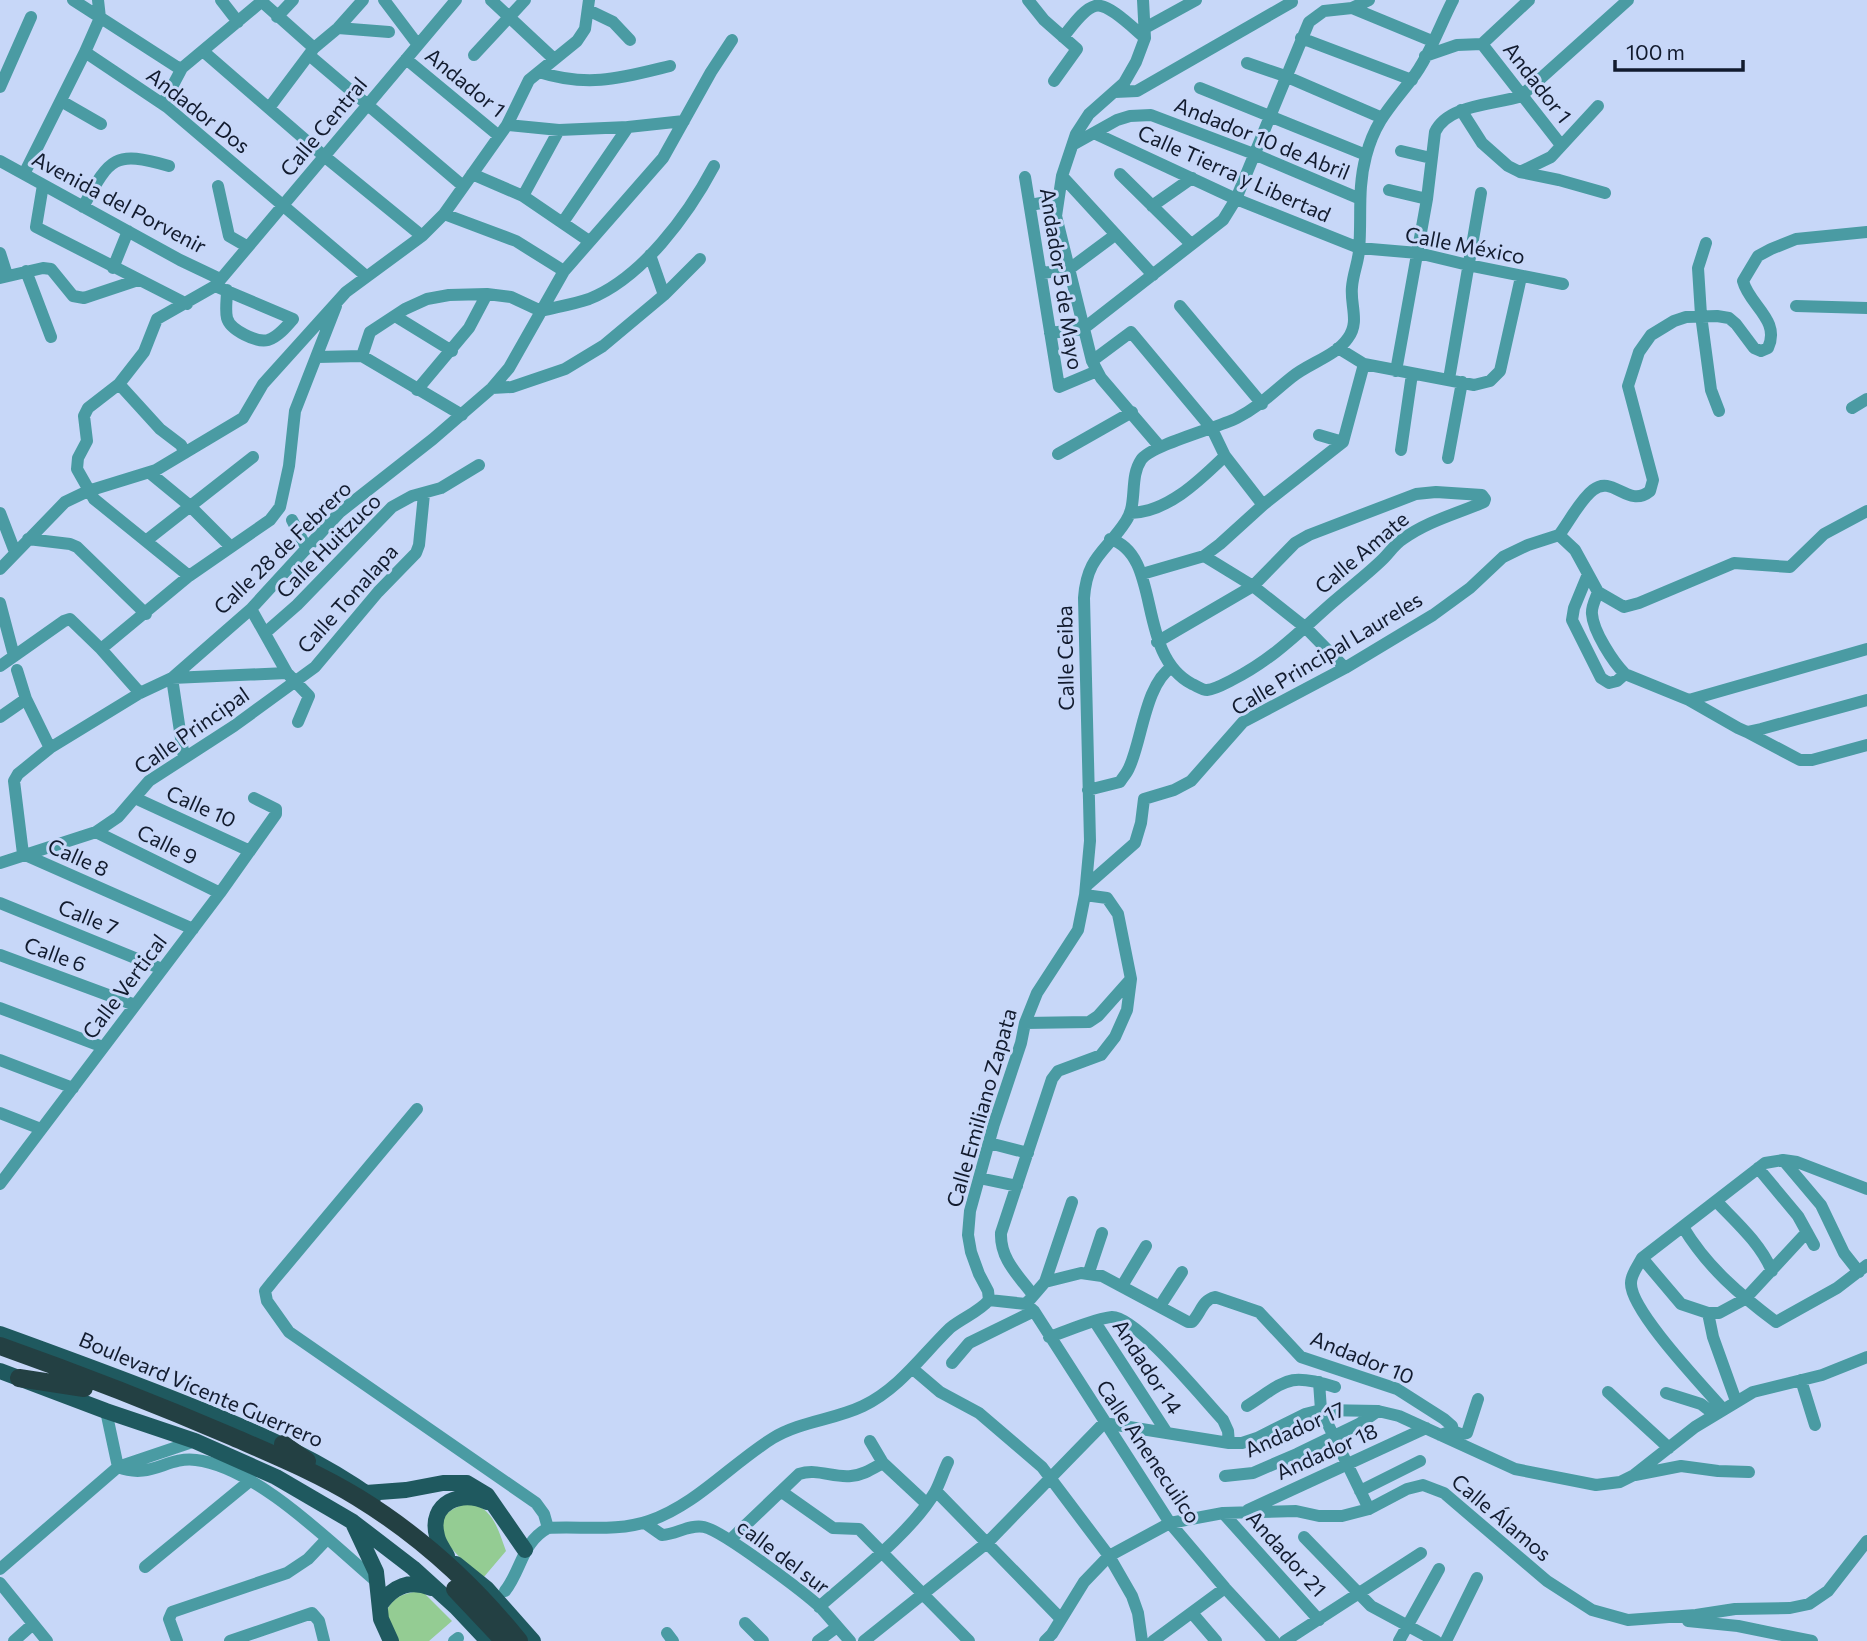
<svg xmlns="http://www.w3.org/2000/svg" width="1867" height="1641" viewBox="0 0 1867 1641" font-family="Commissioner,sans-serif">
  <rect width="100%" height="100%" fill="#c7d7f8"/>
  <path fill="#94cc93" d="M471,1502C494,1511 498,1529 506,1551L483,1578C457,1554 409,1520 471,1502Z
    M422,1591L452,1621L429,1641H397L385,1614C393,1596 404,1593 422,1591Z"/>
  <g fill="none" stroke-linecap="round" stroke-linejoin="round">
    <path stroke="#4a9ba3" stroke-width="12" d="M73,0L177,67L182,68
      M221,0L238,22
      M260,0L314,48
      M384,0L418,45
      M491,0L554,59
      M1028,0L1044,20L1077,49L1054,81
      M1143,0L1145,38L1136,62L1124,83L1089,114L1076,134L1062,176L1056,216L1092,361L1101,378L1160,447
      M1352,8L1432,41
      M588,10L613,22L630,40
      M277,17L293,0
      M338,28L389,32
      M1145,28L1196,0
      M1063,37C1071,28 1083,9 1095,6C1108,2 1134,29 1145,38
      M1301,38L1412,80
      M1482,44L1561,145
      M85,52L167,107L366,276
      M204,52L324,156L422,236
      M309,55L463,186
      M474,55L525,0
      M1425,56L1457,45L1482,44L1529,0
      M406,59L499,136
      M1247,63L1285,76L1380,117
      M182,68L261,2
      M539,72C589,88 621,78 670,66
      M0,87L31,17
      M1200,88L1366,155
      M1115,92L1137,91L1292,2
      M61,101L101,124
      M163,104L182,68
      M269,108L314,48L338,28L363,0
      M1461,110L1482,143L1508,166L1520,172L1559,180L1605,193
      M507,125L559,130L628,127L684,121
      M1094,133L1236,199L1359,248L1418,253L1468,265L1563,284
      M1074,144L1117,120L1130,116L1151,115L1254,154L1358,198
      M1401,151L1431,158
      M0,161L180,260L220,279
      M1520,172L1551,157L1598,106
      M24,174L85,52L100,18L98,0
      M472,174L523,196L589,241
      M1120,174L1191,244
      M1062,176L1153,275
      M1025,177L1059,387L1097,371
      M43,185L36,227L187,304
      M218,186L229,236L248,247
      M1389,190L1427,199
      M523,196L559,130
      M1030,205L1058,200
      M1152,206L1192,178
      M83,207C110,158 113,150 169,166
      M444,214L516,241L564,271
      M563,222L628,127
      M1706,243L1698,268L1701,315L1711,390L1719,411
      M0,253L7,275
      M650,255L664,295
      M113,268L128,231
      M26,271L51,337
      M1041,273L1068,270L1115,235
      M0,278L43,268L51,269L73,296L84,298L138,280
      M215,286L293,319C287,326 278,337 268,340C257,343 230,330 227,318C225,310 227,299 227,290
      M1180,306L1262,404
      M1796,306L1867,308
      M541,311C557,307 574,304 589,299C642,278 688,215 714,166
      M395,316L452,351
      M1050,333L1083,329L1223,220L1236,199L1309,22L1324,11L1352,8L1369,0
      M1338,348L1364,364L1474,385L1490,381L1500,371L1521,277
      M362,356L370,332L405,309L427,299L449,295L487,294L511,297L541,311
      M317,357L362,356L462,415
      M1092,361L1131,332L1212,429L1225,456L1263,505
      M1396,371L1427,199L1435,132C1448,104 1495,105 1521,96L1628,0
      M1449,379L1481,193
      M119,384L160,429L181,445L185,453
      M492,388L512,387L565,369L603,346L664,295L700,259
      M417,390L469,328L487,294
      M1852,408L1867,399
      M1319,435L1343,442
      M1343,442L1364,364
      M1401,450L1412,374
      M1058,454L1132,412
      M1448,458L1462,382
      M150,473L190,506L230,546
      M0,513L15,552
      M1131,513C1168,512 1200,480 1225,456
      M292,520L307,549
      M1559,535C1569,522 1580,500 1593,490C1613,474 1628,509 1650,491L1653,480L1628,386L1639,352L1651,335L1674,321L1686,317L1717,316L1729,318L1736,324L1754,348L1761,351L1768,348C1781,320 1749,305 1743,281L1758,256L1771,249L1796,239L1867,232
      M1559,535L1575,550L1598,592L1624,607L1639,603L1734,563L1790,567L1824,534L1867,511
      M28,539L70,544L77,547L146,614
      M1110,539C1163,555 1135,654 1192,684C1197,686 1202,690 1207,690C1216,689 1224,684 1232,680C1272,660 1299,632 1332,603C1349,588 1368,574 1384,558C1390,552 1395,544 1403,539C1428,521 1456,514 1484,502L1485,499L1482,495L1436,492L1416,494L1309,535L1295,543L1253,586L1157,642
      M147,540L253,457
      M1204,556L1253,586L1306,628L1345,668
      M0,569L65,502L88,491L156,470L243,418L263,384L346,292L422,236L444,214L507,125L529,80L577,41L585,29L589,0
      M1142,574L1204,556L1220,544L1263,505L1343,442
      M1588,574L1574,608L1572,620L1601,678L1609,683L1617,681L1625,674
      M189,576L94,499L77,469L78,458L87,441L84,416L88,408L119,384L144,352L157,319L215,286L456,0
      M1598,592C1596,598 1591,607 1592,614C1593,631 1613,662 1625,674L1689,700L1738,728L1747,732L1761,729L1867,700
      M0,603L14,656
      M251,609L287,673L309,696L298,722
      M265,633L297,605L392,507L412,496L441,488L479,465
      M101,649L189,576L270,520L280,507L289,466L295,411L336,306
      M0,666L64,621L70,619L101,649L140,693
      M17,670L26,699L50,748
      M1689,700L1867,649
      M0,717L26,699
      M1747,732L1800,760H1812L1867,745
      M184,758L172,678L287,673
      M1088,790L1120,782C1123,777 1127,773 1129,768C1142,741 1145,684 1172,667
      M135,798L250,851
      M96,832L220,893
      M0,863L96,832L118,817L149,781L234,726L315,667L378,592L416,553L419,545L424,494
      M1086,886L1135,843L1141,823L1144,799L1174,790L1191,781L1243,722L1345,668L1433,615L1470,588L1503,557L1528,545L1559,535
      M0,903L162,969
      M193,929L23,854L14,781L18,774L50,748L140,693L172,678L251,609L340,512L433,439L492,388L509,368L564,271L663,158L711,72L732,40
      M0,955L135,1005
      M0,1008L103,1047
      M1025,1023L1089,1022L1098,1016L1130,980
      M0,1060L73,1088
      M417,1109L273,1281L265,1291L267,1301L289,1332L536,1503L544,1514L548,1528
      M0,1113L41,1129
      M989,1143L1028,1153
      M1783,1160L1821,1205L1844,1253L1859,1272
      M1758,1168L1798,1216L1814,1245
      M979,1178L1017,1186
      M0,1184L220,893L276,814V809L254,798
      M1717,1202C1737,1223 1760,1243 1772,1271
      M1683,1227C1707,1267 1740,1295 1776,1322L1837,1288L1867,1265
      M1642,1258L1681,1304L1708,1313H1719L1745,1299L1807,1232
      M1089,1272L1102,1233
      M1045,1282L1072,1202
      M1122,1286L1146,1246
      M1033,1295C1018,1275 1000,1259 1001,1233L1052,1079L1058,1071L1101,1055L1115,1037L1127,1010L1131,979L1118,914L1107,898L1085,895
      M989,1300L988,1291L979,1274L971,1252L968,1235L970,1211L994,1124L1021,1043L1025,1023L1037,993L1078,930L1085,895L1090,841L1084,598C1087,556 1106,552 1126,521C1138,503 1129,478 1141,460C1151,445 1217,428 1237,418C1259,407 1273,392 1292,377C1309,363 1336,356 1348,338C1360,322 1350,305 1352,287C1353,274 1358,263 1359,251C1362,218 1357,189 1366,156C1375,121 1391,106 1411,80C1428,59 1440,25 1453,0
      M989,1300L1026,1304L1034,1311L1170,1523L1225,1588L1274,1641
      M1026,1304L1045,1282L1081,1273L1102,1276L1188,1322H1192C1201,1313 1202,1300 1215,1297L1259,1312L1301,1357L1397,1389L1444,1419L1452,1426L1453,1431L1440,1435
      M1160,1306L1182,1272
      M1708,1313L1713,1337L1736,1401
      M1095,1322L1167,1433
      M1049,1337C1065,1332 1096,1318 1112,1317C1136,1316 1205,1401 1223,1420L1228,1431L1229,1443
      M952,1363L969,1343L1034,1311
      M913,1369L940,1392L979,1413L1042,1467L1109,1556L1132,1596L1138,1613L1142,1641
      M1801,1380L1815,1425
      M1319,1382L1321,1410L1369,1509
      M1608,1392L1669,1448
      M1666,1393L1701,1404L1714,1414
      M1247,1406C1286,1381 1287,1372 1335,1387
      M1723,1409C1703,1386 1630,1310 1631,1283C1631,1274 1638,1266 1642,1258L1765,1163L1783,1160L1797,1162L1867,1189
      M106,1411L118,1467
      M1453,1431L1461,1434L1467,1433L1478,1399
      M870,1441L883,1463L927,1504
      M118,1467C151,1480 167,1456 196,1460C256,1467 331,1543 377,1582
      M1635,1475L1681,1466L1718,1471L1749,1472
      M1225,1476L1253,1473L1297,1454L1359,1424L1378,1411
      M936,1491L1061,1619
      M1360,1491L1420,1461
      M782,1492L833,1528L859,1529L969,1641
      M1248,1510L1426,1428
      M1223,1513L1319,1620
      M645,1523L662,1535C677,1534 690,1524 704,1527C723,1531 805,1593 821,1608C831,1619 840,1630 850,1641
      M1304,1537L1371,1606L1436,1641
      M730,1540L799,1474C817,1468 833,1478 851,1476C863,1475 872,1469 883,1463
      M145,1567L251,1480
      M0,1569L118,1467L195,1441
      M0,1583L47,1641
      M505,1591C522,1569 522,1542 548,1528C581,1526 618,1532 649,1521C696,1505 731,1464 773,1438C801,1421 834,1420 863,1406C900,1388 922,1355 950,1328C962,1318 979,1312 989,1300
      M819,1607C854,1576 912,1532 935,1492C940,1483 943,1472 948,1462
      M1192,1613L1216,1641
      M1688,1621L1738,1626L1812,1641
      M745,1623L763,1641
      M667,1633L673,1641
      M14,1641L33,1624
      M177,1641L169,1619L172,1612L287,1573L308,1559L326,1540
      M230,1641L312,1613L319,1621L324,1641
      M454,1641L458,1638
      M818,1641L837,1627
      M864,1641L988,1542L1104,1423L1229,1443H1242L1257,1438L1305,1414L1321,1410L1378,1411L1399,1416L1515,1469L1596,1485L1620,1482L1634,1475L1695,1427L1753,1392L1822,1375L1867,1357
      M1045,1641L1052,1634L1084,1582L1109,1556L1170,1523L1223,1513L1258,1512L1296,1511L1319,1516H1342L1369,1509L1407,1489L1423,1485L1444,1493L1547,1581L1592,1610L1628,1620L1696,1615L1735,1609L1790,1608L1809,1604L1828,1591L1867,1541
      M1153,1641L1225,1588
      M1285,1641L1421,1553
      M1399,1641L1439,1569
      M1446,1641L1477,1578"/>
    <path stroke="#1f595f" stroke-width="16" d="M0,1334C69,1359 138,1384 206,1412C265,1436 321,1461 373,1498
      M0,1371L106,1411L195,1441L276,1477L353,1522L413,1568L456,1607L488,1641
      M366,1493L406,1490L443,1483H467L487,1495L525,1550
      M354,1525L376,1572L381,1619L391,1641
      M447,1556C444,1550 438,1543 437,1536C428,1503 462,1489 487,1502
      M456,1564L487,1589L533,1641
      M380,1605C393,1586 410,1579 431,1588"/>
    <path stroke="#234043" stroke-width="18" d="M0,1346C79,1374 156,1404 233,1437C274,1455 318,1473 357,1497C419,1535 474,1585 519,1641
      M19,1378L84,1388
      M283,1444L307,1461
      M455,1589L504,1641"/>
  </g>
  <g text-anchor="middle" stroke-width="6" stroke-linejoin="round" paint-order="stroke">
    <g font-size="21" fill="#121b2e" stroke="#c7d7f8">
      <text transform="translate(465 83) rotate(39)" y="7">Andador 1</text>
      <text transform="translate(1537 83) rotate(52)" y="7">Andador 1</text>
      <text transform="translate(198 111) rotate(38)" y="7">Andador Dos</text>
      <text transform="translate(324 127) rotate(-50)" y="7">Calle Central</text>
      <text transform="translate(1262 139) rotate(22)" y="7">Andador 10 de Abril</text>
      <text transform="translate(1234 174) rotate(24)" y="7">Calle Tierra y Libertad</text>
      <text transform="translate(119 203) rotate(28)" y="7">Avenida del Porvenir</text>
      <text transform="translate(1465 246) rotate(11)" y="7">Calle México</text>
      <text transform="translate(1061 279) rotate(81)" y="7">Andador 5 de Mayo</text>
      <text transform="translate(329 546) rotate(-45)" y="7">Calle Huitzuco</text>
      <text transform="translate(283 548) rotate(-44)" y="7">Calle 28 de Febrero</text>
      <text transform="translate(1362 553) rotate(-40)" y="7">Calle Amate</text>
      <text transform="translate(348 599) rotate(-48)" y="7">Calle Tonalapa</text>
      <text transform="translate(1327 654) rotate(-31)" y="7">Calle Principal Laureles</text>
      <text transform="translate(1066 658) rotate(-91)" y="7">Calle Ceiba</text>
      <text transform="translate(192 731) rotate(-35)" y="7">Calle Principal</text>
      <text transform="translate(201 807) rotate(24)" y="7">Calle 10</text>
      <text transform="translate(167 845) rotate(26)" y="7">Calle 9</text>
      <text transform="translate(78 858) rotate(24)" y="7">Calle 8</text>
      <text transform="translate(88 918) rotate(22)" y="7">Calle 7</text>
      <text transform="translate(55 955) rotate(20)" y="7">Calle 6</text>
      <text transform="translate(125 987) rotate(-53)" y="7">Calle Vertical</text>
      <text transform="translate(982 1108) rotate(-74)" y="7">Calle Emiliano Zapata</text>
      <text transform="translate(1362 1358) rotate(22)" y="7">Andador 10</text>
      <text transform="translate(1147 1367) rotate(57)" y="7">Andador 14</text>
      <text transform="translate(201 1390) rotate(23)" y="7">Boulevard Vicente Guerrero</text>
      <text transform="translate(1295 1430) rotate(-24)" y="7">Andador 17</text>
      <text transform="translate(1148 1452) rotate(56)" y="7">Calle Anenecuilco</text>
      <text transform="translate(1327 1452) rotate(-24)" y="7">Andador 18</text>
      <text transform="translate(1501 1518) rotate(40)" y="7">Calle Álamos</text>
      <text transform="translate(1286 1554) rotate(48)" y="7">Andador 21</text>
      <text transform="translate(783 1557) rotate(37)" y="7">calle del sur</text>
    </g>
  </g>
  <path d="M1615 60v10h128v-10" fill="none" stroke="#121b2e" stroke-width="3.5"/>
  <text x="1626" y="60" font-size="21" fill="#121b2e" stroke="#c7d7f8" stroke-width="5" paint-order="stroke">100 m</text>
</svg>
